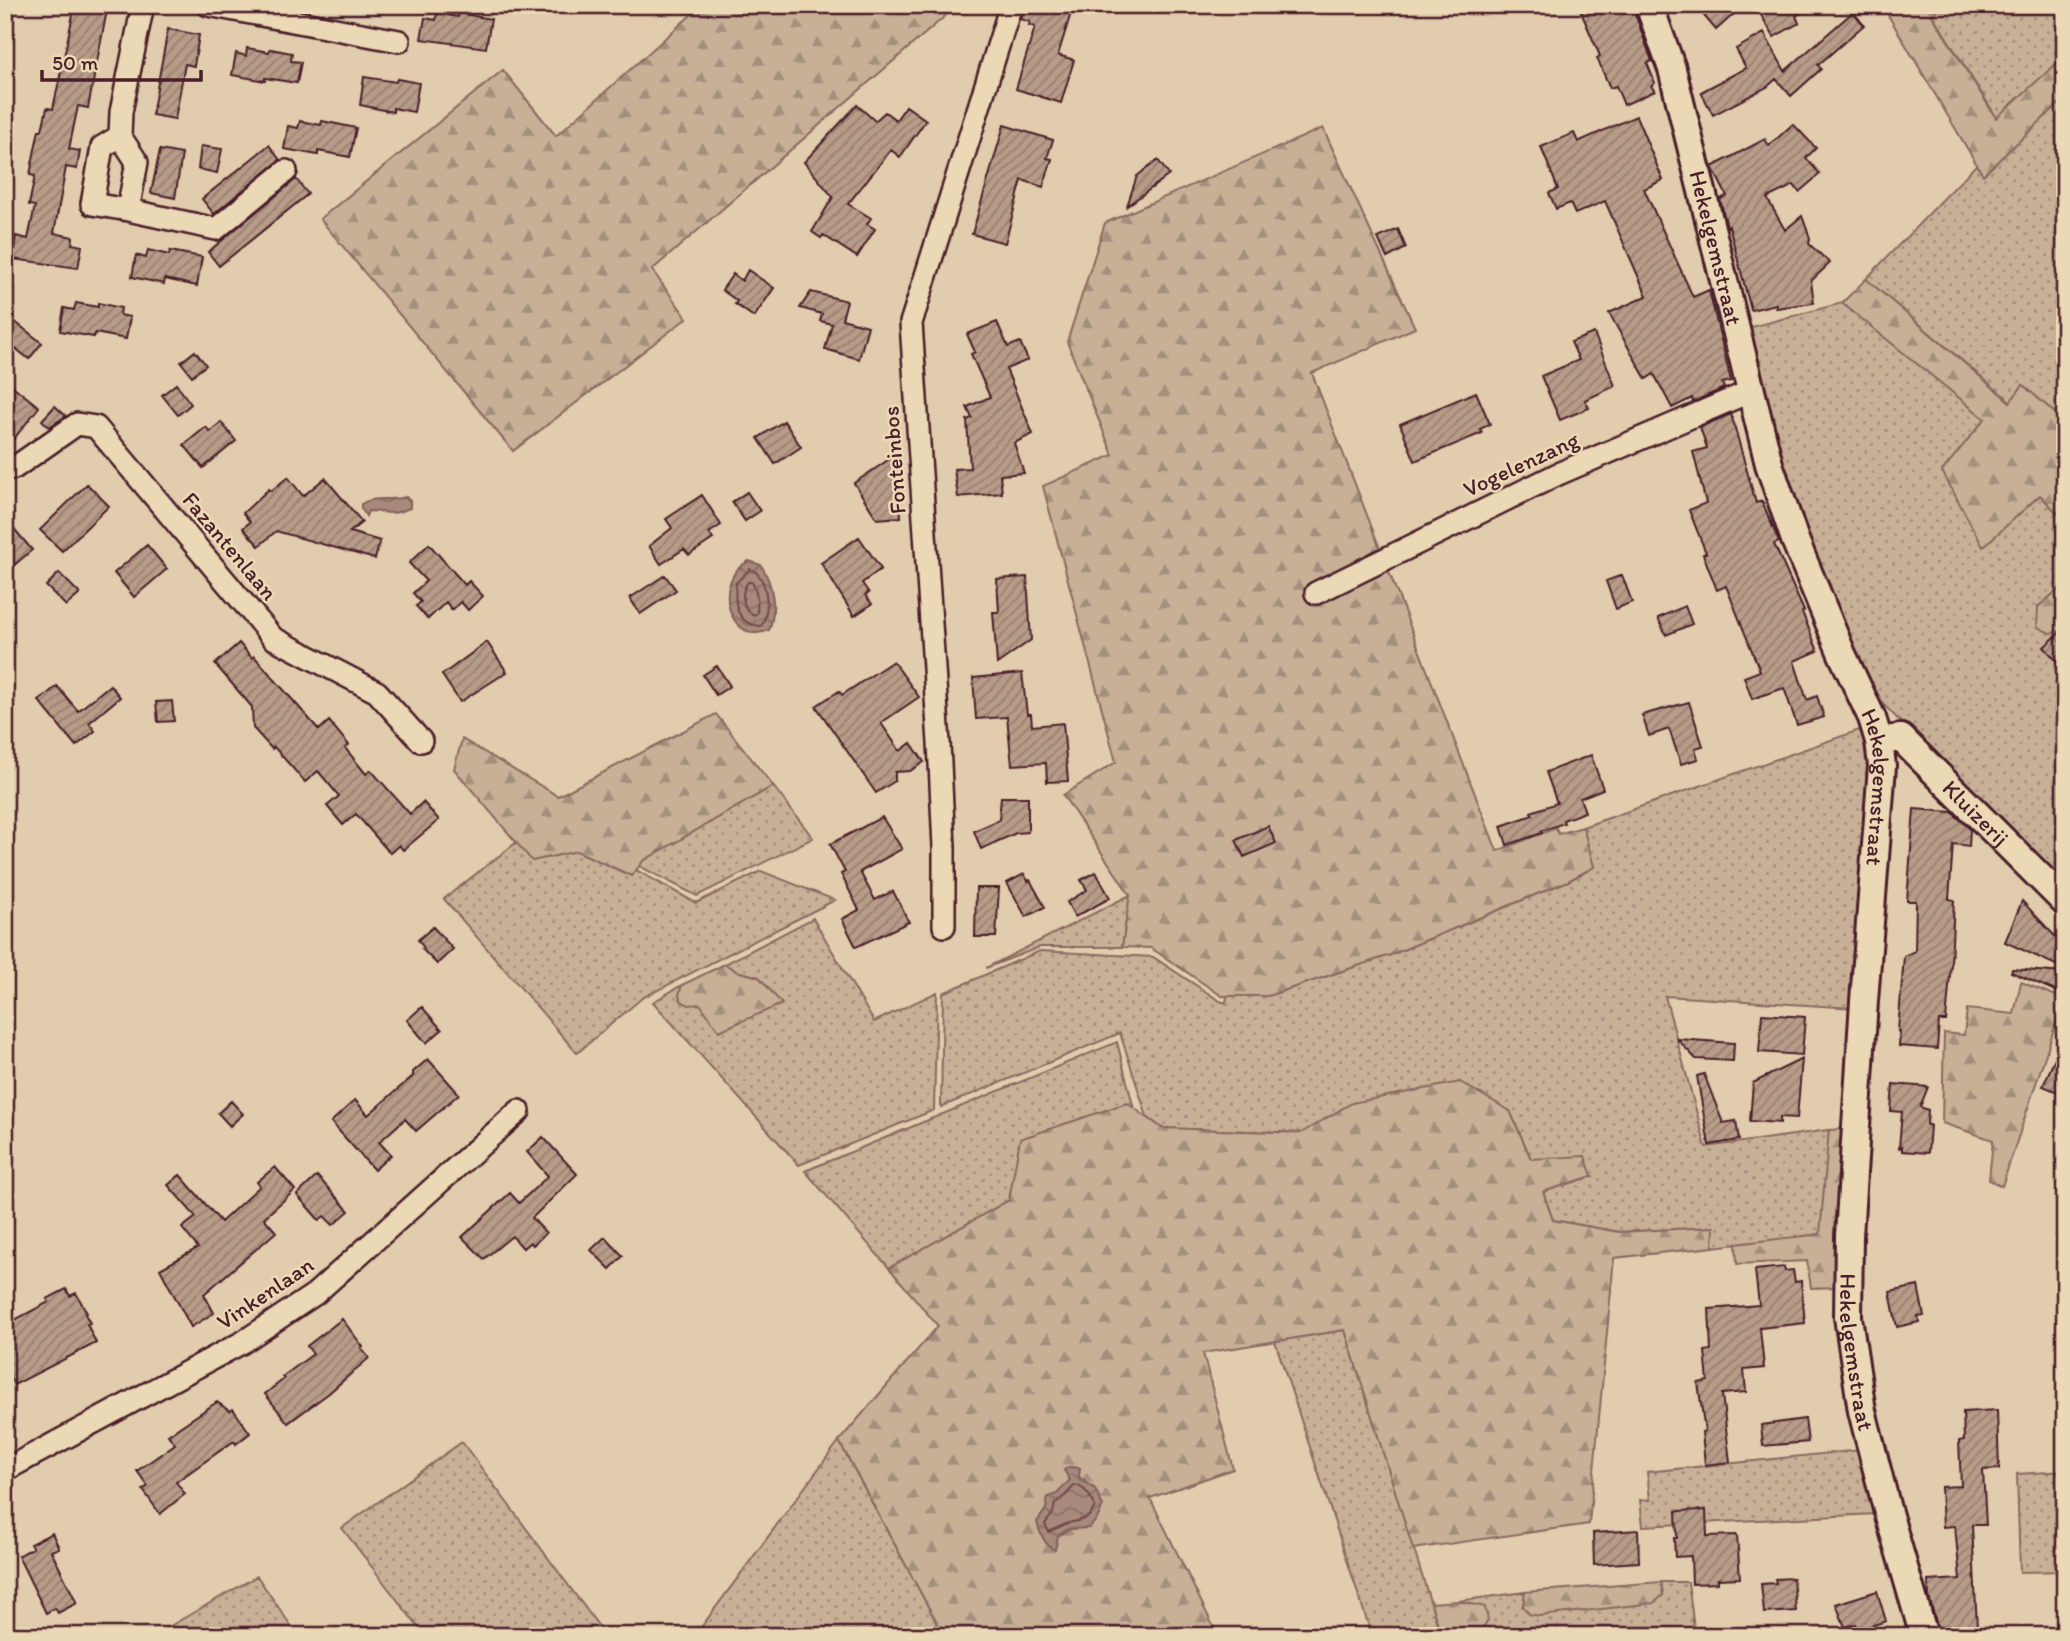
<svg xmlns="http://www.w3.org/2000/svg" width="2070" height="1641" viewBox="0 0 2070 1641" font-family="Itim,sans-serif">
  <defs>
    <pattern id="grass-dots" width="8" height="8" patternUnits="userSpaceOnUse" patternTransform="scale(1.75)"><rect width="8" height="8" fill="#c8b097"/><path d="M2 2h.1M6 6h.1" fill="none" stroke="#a48f7b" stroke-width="1.8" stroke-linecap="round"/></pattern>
    <pattern id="forest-firs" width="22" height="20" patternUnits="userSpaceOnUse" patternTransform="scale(1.75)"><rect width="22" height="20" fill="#c8b097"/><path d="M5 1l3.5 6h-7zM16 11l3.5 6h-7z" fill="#a48f7b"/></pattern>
    <pattern id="water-waves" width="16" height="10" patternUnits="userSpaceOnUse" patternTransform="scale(1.75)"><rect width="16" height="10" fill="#a88a7b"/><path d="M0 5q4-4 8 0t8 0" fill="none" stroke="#8b7065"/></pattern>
    <pattern id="building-hatch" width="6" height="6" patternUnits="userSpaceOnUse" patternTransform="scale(1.75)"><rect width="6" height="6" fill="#b79c88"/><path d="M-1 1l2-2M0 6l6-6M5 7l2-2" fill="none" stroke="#977f6f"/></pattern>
  </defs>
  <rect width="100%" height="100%" fill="#e1cdad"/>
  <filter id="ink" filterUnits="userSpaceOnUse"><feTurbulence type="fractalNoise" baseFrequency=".0143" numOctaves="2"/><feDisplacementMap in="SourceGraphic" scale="14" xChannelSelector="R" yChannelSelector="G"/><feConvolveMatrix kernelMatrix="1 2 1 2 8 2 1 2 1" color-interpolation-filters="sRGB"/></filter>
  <g filter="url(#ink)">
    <path fill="url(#grass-dots)" stroke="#896861" stroke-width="2" d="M1941,5H2065V56L1997,118L1932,14Z
      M2065,98V422L2023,385L2011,402L1866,279L1976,165L1984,174Z
      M1842,303L1986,419L1984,546L2040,495L2065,521V584L2038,607L2065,630V892L1884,705C1816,588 1779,459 1748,328Z
      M1865,728L1870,753L1871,795L1854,1008L1665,996L1706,1147L1829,1130L1821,1235L1713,1247V1227L1619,1232L1553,1220L1543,1192L1592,1176L1531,1159L1510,1111L1352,1103L1302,1133L1162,1128L1147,1117L1120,1033L941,1107L943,993L1040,951L1153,957L1220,1001L1226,1003L1227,996H1268L1393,954L1568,881L1594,867L1583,827Z
      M773,786L813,838L697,896L639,866L643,861Z
      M517,842L533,861L577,851L631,876L636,870L696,903L761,871L835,900L642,998L577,1053L444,899Z
      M1130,895L1122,947H1040L986,968Z
      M813,918L874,1022L937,992L934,1110L799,1165L653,1002L682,985L679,995L699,1004H781L759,977L736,971L725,964Z
      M1117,1042L1134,1109L1127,1103L1021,1139L1009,1200L889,1268L805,1171Z
      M1345,1330L1441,1636H1372L1275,1341Z
      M839,1441L944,1636H692L699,1630Z
      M462,1442L606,1636H425L342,1528Z
      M1860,1450L1875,1514L1643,1526L1640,1500H1650L1647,1472Z
      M2065,1471V1571L2020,1572L2017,1474Z
      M257,1576L298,1636H153Z
      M1661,1582H1688L1695,1636H1477L1483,1630L1469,1603L1458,1601L1525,1592L1523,1607L1541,1616L1663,1595Z"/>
    <path fill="url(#forest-firs)" stroke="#896861" stroke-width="2" d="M702,5H958L652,270L687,318L513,451L320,219L503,70L556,136Z
      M1882,5H1941L1932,15L1996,118L2065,56V98L1983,175Z
      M1323,128L1415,328L1312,373L1497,851L1556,828L1558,834L1583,827L1594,867L1568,881L1393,954L1268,996H1222L1151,948L1122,947L1130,895L1063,795L1116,762L1043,486L1113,455L1067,342L1105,223Z
      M1866,279L2010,402L2023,385L2065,422V521L2040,495L1983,547L1942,471L1985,419L1842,303Z
      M2065,584V630L2050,633L2037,627L2038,607Z
      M716,714L773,786L643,861L632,876L577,851L532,861L454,769L462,739L558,796Z
      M725,964L736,971L759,977L782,1004L719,1031L700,1004L689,1005L681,1001L679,995L682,985Z
      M2021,982L2064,999L2002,1186L1989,1180L1993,1140L1942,1123L1944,1033L1964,1035L1967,1009L2014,1014Z
      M1460,1082L1510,1111L1531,1159L1585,1156L1592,1176L1543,1192L1553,1220L1619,1232L1714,1227L1713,1247L1614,1258L1589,1524L1413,1549L1345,1330L1203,1353L1233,1469L1150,1498L1218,1636H944L839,1441L938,1326L889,1268L1009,1200L1020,1139L1127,1103L1162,1128L1301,1133L1352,1103Z
      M1845,1129L1838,1287L1811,1288L1807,1261L1737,1264L1736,1244L1820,1234L1829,1130Z
      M1661,1582L1663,1595L1654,1603L1540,1616L1529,1614L1523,1606L1525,1592Z
      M1458,1601L1485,1607L1488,1620L1477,1636H1441L1431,1603Z"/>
    <path fill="url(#water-waves)" stroke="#825f5b" stroke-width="2" d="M406,497L410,501V508C387,517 389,511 368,511L366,516L361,508V504C375,495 392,502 406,497Z
      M749,561L761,565C773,584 777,609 769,630C731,648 709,581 749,561Z
      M1069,1467L1080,1468L1079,1477L1095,1489L1103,1506L1097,1519L1089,1528L1070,1529L1058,1536L1055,1550C1046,1547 1039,1532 1037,1522L1046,1509L1048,1497L1057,1494L1070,1480L1064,1470Z"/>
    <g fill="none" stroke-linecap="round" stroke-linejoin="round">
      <path stroke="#704a4b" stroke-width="2" d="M750,569C768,575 771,612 761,626C736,625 734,603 736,583Z
        M748,582H752C757,591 758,603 757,613L754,615L748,611C742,603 741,590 748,582Z
        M1075,1485C1085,1487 1091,1497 1095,1506C1088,1523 1080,1519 1066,1524C1060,1526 1054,1530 1049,1532L1045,1524L1053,1513L1055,1503L1062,1499Z"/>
    </g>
    <path fill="url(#building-hatch)" stroke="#4a1f2b" stroke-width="2" d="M75,5H108L88,108L78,106L69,149L80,151L77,169L66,167L54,233L73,237L72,244L82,246L78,268L12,259L16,236L28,239L35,206L29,205L35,176L30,175L35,149L39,130H42L47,108L53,109Z
      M1024,5H1070L1068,12L1071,13L1058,55L1074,60L1061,103L1016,89L1035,27L1029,25L1030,22L1020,19Z
      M1578,5H1632L1652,61L1647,63L1655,83L1651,86L1655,91L1624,105L1616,86L1610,88L1597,58L1600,56Z
      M1695,5H1744L1716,30Z
      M1755,5H1814L1796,16L1799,23L1774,37Z
      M1853,12L1864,25L1818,65L1821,69L1791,96L1776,79L1767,87L1713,115L1701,92L1746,68L1736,49L1764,33L1785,71Z
      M437,13L458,17L459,13L491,19L486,48L421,39L425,18L436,20Z
      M168,29L199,35L194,66L185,64L175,119L152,115Z
      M247,48L269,52L270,49L292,53L291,61L301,62L297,83L265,78V81L232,75L236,53L246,56Z
      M364,77L396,82L397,79L419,83L414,112L393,108V112L360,105Z
      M857,105L875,121L885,112L896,120L906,106L926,120L900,157L891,150L848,204L871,218L867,224L875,229L857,257L823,235L821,238L812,232L833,197L804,162Z
      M1636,116L1663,180L1644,189L1693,297L1709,290L1731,381L1722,383L1724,388L1693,402L1692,398L1672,408L1654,374L1646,379L1609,313L1647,296L1605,201L1575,214L1570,203L1556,209L1549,193L1558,189L1541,147L1574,133L1578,142Z
      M300,121L321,125L322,121L356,128L350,157L318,151V155L284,149L288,126L298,128Z
      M1793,124L1816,148L1806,158L1820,174L1799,192L1794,185L1767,198L1785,230L1802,216L1810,238L1809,244L1830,263L1811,281L1814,303L1776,308V304L1751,310L1729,226L1727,227L1720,199L1727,196L1712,167L1765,139L1769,146Z
      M1004,125L1053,140L1047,158L1052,159L1043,187L1022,180L1005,243L972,234Z
      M269,145L280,160L214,214L202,199Z
      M201,146L222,149L217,173L198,169Z
      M160,150L182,154L175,198L151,193Z
      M1158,160L1169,175L1127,206L1137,176Z
      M296,179L308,194L219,266L208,252Z
      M1398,229L1406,248L1387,258L1378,238Z
      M148,250L169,255L170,251L202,257L197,286L165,279L164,284L132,277L136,255L146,258Z
      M748,270L774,288L754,317L735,304L737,301L722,290L733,274L742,281Z
      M811,292L847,301L842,319L868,326L859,359L825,349L832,324L820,321L822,314L800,308Z
      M76,303L98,307V303L121,308L120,315L130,317L126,339L95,333L94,337L60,331L64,308L74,310Z
      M5,314L42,343L29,359L5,340Z
      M997,322L1008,347L1020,342L1028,360L1006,369L1033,434L1014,443L1024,473L1000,475L1002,493L958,497L954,469L970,468L967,420L972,418L967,407L990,397L971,354L975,352L967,334Z
      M1594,333L1615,386L1585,400L1589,408L1560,420L1541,376L1579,360L1571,342Z
      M195,351L206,365L192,376L181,362Z
      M5,380L39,407L5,450Z
      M176,384L191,404L178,415L162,395Z
      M1476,392L1490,424L1480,429L1482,433L1415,461L1400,424Z
      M55,406L66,416L49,427L42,420Z
      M1731,414L1756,503L1762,501L1772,525L1779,542L1774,544L1804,611L1802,612L1818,651L1794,661L1807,700L1817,696L1824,717L1797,725L1784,688L1752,699L1744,677L1760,671L1726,586L1717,590L1703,554L1706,553L1689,510L1706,503L1693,452L1707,448L1700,427Z
      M784,421L801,447L775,464L758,438Z
      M221,422L236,441L203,468L184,445L206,427L210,432Z
      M897,454L901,517L877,519L854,483Z
      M288,477L303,496L325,478L362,522L350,532L380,541L375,559L276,531L259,546L243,528L250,522L243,513L269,489L271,491Z
      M87,484L109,506L62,551L40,530Z
      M747,492L760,511L745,521L732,502Z
      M702,495L721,525L709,533L713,539L689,555L684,549L661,564L649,546L672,528L666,519Z
      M5,518L32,550L12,567L5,558Z
      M859,537L881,569L862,583L869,593L865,595L872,604L854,616L821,563Z
      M429,544L465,585L469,581L483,596L468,610L461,602L452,610L446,602L428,619L416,606L421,602L413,593L426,581L409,563Z
      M147,545L167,569L134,597L114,573Z
      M59,573L80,594L66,606L46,586Z
      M665,575L676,590L640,614L630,598Z
      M1622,575L1632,602L1616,609L1606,581Z
      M1027,577L1031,640L997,664L993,612H999L997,579Z
      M1685,606L1692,624L1666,635L1658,618Z
      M2065,628V670L2044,647Z
      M487,642L507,672L460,702L442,675Z
      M239,643L252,658L254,656L319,730L329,721L349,745L345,748L366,774L371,770L410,814L423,802L439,820L403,850L399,845L390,853L356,814L343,825L327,806L339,796L318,771L305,782L274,747L272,749L253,728L252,707L215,664Z
      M893,661L919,697L881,723L900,751L911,743L924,762L910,771L895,772V781L876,793L816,706L839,691L842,695Z
      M717,666L730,686L716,695L703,675Z
      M1022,673L1027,714H1031L1032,726L1063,723L1068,781L1047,782L1046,763L1012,765L1007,717L976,719L973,678Z
      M110,685L120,697L89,723L95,731L76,746L39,701L57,686L78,711Z
      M172,701L174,721L158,722L156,702Z
      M1689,702L1703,746L1695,748L1698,759L1681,764L1669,729L1649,736L1642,715Z
      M1591,755L1603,789L1580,798L1585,812L1563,820L1564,823L1541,831L1542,833L1507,845L1501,826L1533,815L1531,812L1557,803L1546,772Z
      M1001,797H1028V832L1016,833L981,849L974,831L999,820Z
      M1914,809L1952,812L1970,829L1969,846L1953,844L1949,899L1954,900L1951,964L1946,1021H1939L1937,1049L1899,1046L1900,1031H1898L1904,956L1915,951L1916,901H1907Z
      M882,817L902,849L860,872L875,900L893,891L909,922L856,947L842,919L859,910L841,874L845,872L830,844Z
      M1268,826L1276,843L1244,857L1236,840Z
      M1096,872L1110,898L1075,917L1067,902L1087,890L1081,880Z
      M1024,874L1028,881L1030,880L1045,907L1026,917L1007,883Z
      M976,888H999L996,937H975Z
      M2022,901L2065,947V969L2005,942Z
      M433,927L453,949L437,964L422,949L424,948L418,940Z
      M2012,969L2065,973V995L2011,972Z
      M422,1007L442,1030L426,1043L407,1020Z
      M1762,1014L1805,1017L1802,1055L1759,1052Z
      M2065,1035V1095L2043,1086Z
      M1677,1039L1734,1043L1733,1061L1696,1059Z
      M428,1059L459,1094L416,1131L405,1119L379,1142L391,1155L374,1170L331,1122L355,1100L368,1115L413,1076V1072Z
      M1802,1059L1797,1118L1780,1117V1123L1750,1121L1753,1083Z
      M1704,1074L1723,1123L1736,1121L1739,1140L1709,1145L1697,1076Z
      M1893,1084L1928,1087L1920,1107L1928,1110L1927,1125H1930L1928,1153L1902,1151V1147L1899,1148L1902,1112L1891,1111Z
      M231,1101L243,1114L230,1126L218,1113Z
      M543,1137L577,1174L532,1218L546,1233L533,1245L530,1242L523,1248L512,1236L484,1259L462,1237L510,1193L519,1203L548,1176L527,1152Z
      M275,1167L295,1190L264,1218L276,1232L204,1294L214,1313L191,1327L160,1269L198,1248L182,1228L196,1217L168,1185L180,1175L221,1222L260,1186L257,1182Z
      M317,1176L349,1211L333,1225L324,1216L319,1220L297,1195Z
      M605,1237L623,1256L610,1269L591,1250Z
      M1784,1267L1785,1271L1793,1270L1795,1282L1801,1281L1805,1323L1760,1328L1764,1368L1744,1370L1746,1392L1722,1394L1730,1462L1705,1465L1702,1432L1705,1431L1698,1383L1708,1381L1705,1351L1711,1350L1709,1309L1759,1305L1755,1270Z
      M1918,1286L1924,1316L1918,1317L1919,1322L1897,1327L1890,1292Z
      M66,1289L70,1296L76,1293L87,1313L85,1314L90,1323L87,1324L96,1343L14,1385L5,1368V1325L49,1302L47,1299Z
      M342,1319L363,1347L361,1348L369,1358L329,1393L288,1423L265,1394L284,1379L282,1377L313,1354L307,1346Z
      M217,1402L230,1411L233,1409L250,1433L236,1444L234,1441L176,1482L185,1494L160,1514L143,1490L148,1486L137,1471L175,1444L168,1435Z
      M1997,1410L1999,1469L1983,1470L1986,1525H1972L1977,1628L1953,1636H1940L1929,1597L1928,1581L1960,1579L1955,1526L1943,1527L1941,1487L1961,1486L1959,1441L1964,1440L1963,1412Z
      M1805,1419L1808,1442L1763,1446L1761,1425Z
      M1706,1510L1707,1536L1737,1535L1740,1578L1718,1579V1583L1692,1584L1691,1556L1675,1557L1674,1538H1677L1676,1511Z
      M1638,1530L1639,1562L1594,1565L1593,1533Z
      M52,1533L59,1548L51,1551L77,1603L58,1613L55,1608L46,1613L18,1556L33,1548L30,1544Z
      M1793,1578L1796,1611L1764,1613L1761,1584L1776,1583L1775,1579Z
      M1877,1591L1886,1621L1858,1630L1856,1624L1845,1627L1836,1604Z"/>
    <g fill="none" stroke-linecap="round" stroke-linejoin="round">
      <g stroke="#4a1f2b" stroke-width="26">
        <path id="minor" d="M208,5L399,41
          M120,136L102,147L92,204L128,210L137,162L120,136L121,112L143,5
          M128,210L216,229L286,171
          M5,469L14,468L77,424L96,427L273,638L377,692L421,741
          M1316,593L1558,474L1751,391
          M944,926V847L939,743L911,323L1011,5
          M5,1470L243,1342L315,1294L519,1111"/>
      </g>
      <g stroke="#4a1f2b" stroke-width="32">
        <g id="tertiary">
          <path id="s1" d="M1649,5L1672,69L1769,464L1795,540L1842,654L1872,718L1879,741L1882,766L1864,1001L1849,1236L1848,1317L1862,1411L1887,1509L1924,1636"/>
          <path id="s2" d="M1879,741L1901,738L2065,902"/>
        </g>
      </g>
      <use href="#minor" stroke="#ebd8b5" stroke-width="21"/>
      <use href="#tertiary" stroke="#ebd8b5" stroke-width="26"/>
    </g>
  </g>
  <g text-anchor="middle" stroke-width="5" stroke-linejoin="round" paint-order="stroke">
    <g font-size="23" fill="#4a1f2b" stroke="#ebd8b5">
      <text dy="8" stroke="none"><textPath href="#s1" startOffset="252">Hekelgemstraat</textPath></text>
      <text transform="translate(894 460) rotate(-94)" y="8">Fonteinbos</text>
      <text transform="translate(1521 464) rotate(-25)" y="8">Vogelenzang</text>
      <text transform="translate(230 546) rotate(50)" y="8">Fazantenlaan</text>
      <text dy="8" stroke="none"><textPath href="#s1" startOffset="819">Hekelgemstraat</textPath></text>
      <text dy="8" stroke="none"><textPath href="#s2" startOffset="128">Kluizerij</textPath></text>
      <text transform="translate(265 1293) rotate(-34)" y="8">Vinkenlaan</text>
      <text dy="8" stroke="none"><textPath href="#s1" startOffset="1386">Hekelgemstraat</textPath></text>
    </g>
  </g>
  <rect width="2070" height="1641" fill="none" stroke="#ebd8b5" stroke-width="28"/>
  <rect x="14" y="14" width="2042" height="1613" fill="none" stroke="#4a1f2b" stroke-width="2.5" filter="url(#ink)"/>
  <path d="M42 70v10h159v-10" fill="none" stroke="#4a1f2b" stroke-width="3.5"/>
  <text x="52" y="70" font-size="21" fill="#4a1f2b" stroke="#ebd8b5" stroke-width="5" paint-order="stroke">50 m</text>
</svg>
